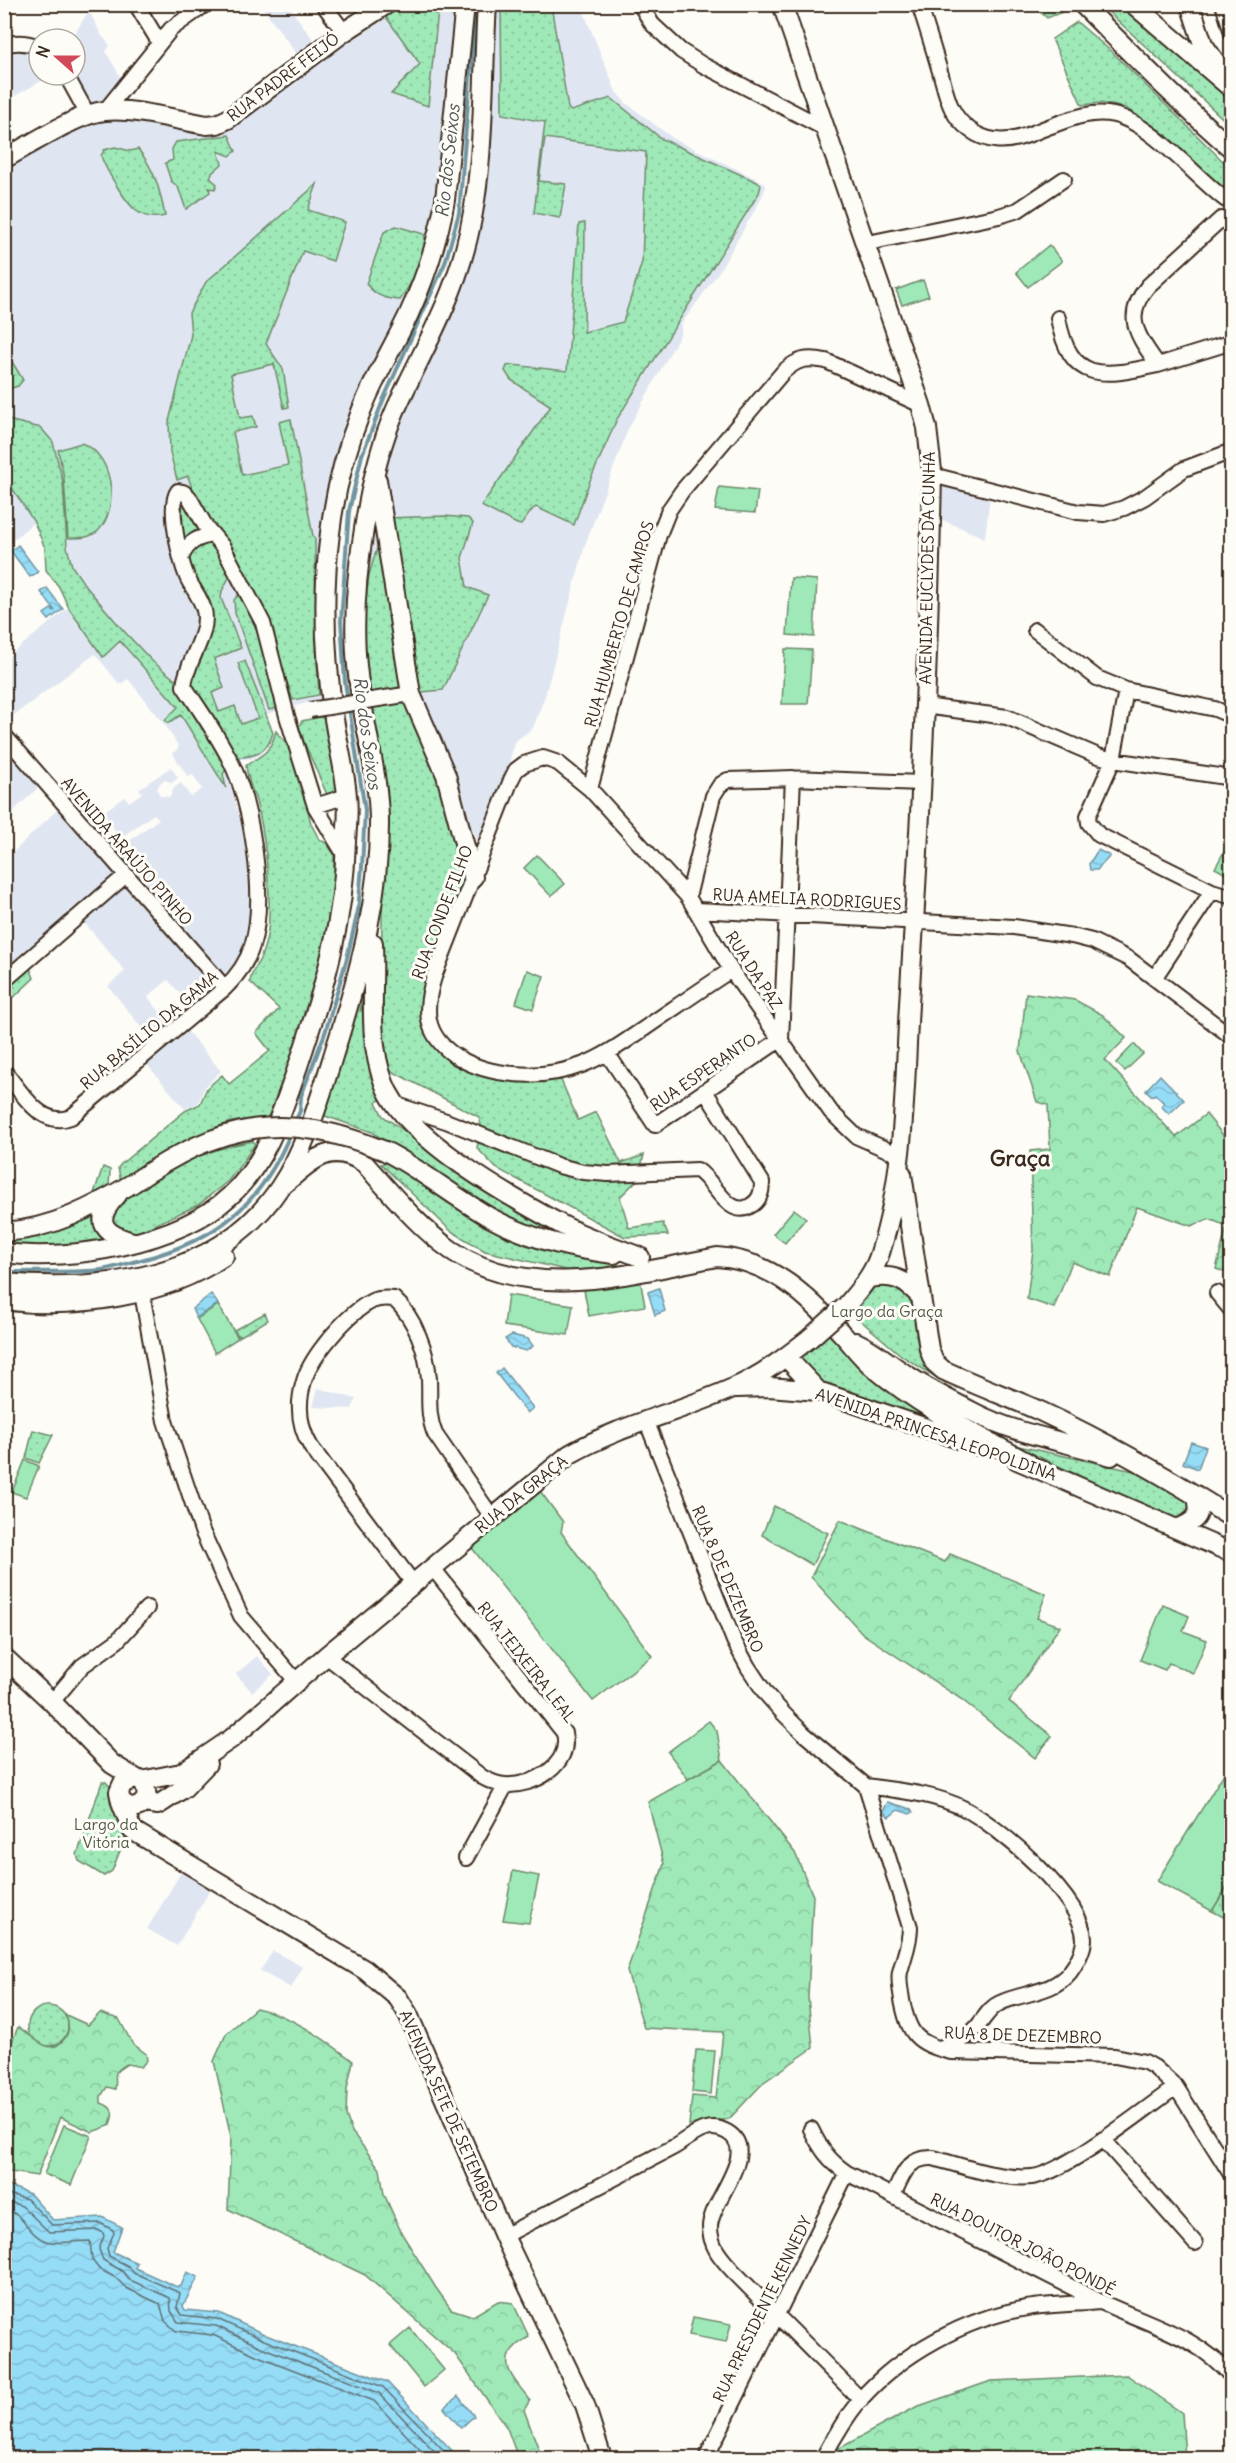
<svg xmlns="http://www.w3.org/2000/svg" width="1236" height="2463" viewBox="0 0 1236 2463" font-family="Delius,sans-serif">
  <defs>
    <pattern id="grass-dots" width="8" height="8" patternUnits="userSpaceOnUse" patternTransform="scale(1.5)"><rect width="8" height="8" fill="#9fe9b8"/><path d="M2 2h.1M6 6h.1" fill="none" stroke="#8ac89e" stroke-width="1.8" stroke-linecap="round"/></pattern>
    <pattern id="forest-crowns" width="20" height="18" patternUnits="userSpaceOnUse" patternTransform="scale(1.5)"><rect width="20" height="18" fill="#9fe9b8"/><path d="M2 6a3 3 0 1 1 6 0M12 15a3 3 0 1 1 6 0" fill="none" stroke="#8ac89e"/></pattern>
    <pattern id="water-waves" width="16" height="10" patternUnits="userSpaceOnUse" patternTransform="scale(1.5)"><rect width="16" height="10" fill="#95dcf7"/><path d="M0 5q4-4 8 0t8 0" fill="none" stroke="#81bdd3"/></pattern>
  </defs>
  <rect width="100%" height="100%" fill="#fdfcf7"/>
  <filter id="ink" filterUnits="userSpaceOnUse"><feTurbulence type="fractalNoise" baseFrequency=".0167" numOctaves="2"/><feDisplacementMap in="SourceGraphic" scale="12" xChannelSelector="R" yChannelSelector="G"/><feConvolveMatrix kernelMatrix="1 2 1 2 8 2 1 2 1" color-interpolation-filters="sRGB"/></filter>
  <g filter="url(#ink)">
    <path fill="#e0e6f1" d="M261,5H288L320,49L303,63Z
      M391,5H463L433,232L323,535L320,538L325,698L267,714L274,733L270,744L261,754L251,759H238L227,774L244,833L251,908L248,943L234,972L227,974L218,972L111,854L159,819L154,814L120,838L103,812L125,797L129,802L142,793L139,789L171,767L178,778L172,783L165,780L160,783L157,789L160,796L170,797L174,788L181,783L191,797L202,789L193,775L188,777L176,759L173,753L179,747L165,725L128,679L120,685L95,654L5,722V659L69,607L59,587L46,570L45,548L34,522L5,547V163L104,114L207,128Z
      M494,5H581L616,92L626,103L674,139L763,182L766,187L760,201L720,270L681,325V333L628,429L585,545L545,696L533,728L514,742L506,780L480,846L451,781L426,715L367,684L364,592L375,500L389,442L471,261L477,234Z
      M89,11L102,36L110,45L106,52L124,83L104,109L89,113L68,75H75V39H71Z
      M23,48L39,52V75H52L15,96L5,70V50Z
      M941,483L990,495L985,538L942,520Z
      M4,747L39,787L5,819H4Z
      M58,809L117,874L5,974V860Z
      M123,885L216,990L194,1009L168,980L148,997L172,1027L154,1043L108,986L125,971L82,920Z
      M184,1027L221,1071L205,1087L198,1103L185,1109L144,1061Z
      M318,1388L356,1399L352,1409L313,1407Z
      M257,1656L273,1674L252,1692L236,1674Z
      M183,1869L212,1887L177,1946L147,1929Z
      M273,1951L303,1967L291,1988L260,1971Z"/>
    <path fill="url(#grass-dots)" stroke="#6d8a6b" stroke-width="1.5" d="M396,5H447L452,15L438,11L428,106L391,94L420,64L383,13Z
      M501,5H551L568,108L571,111L611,98L662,139L757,182L761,185L759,193L617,419L589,483L574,525L536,507L532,510L521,525L517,524L481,506L551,406L511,380L505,371L507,366L512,365L567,371L579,224L585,223L584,332L623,322L642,262L646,152L545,138L539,181L566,184L560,218L534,213L545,122L502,114Z
      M1032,5V4L1071,5L1062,12L1047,18Z
      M1101,5H1127L1231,94V126Z
      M1077,22L1113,53L1231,169V194L1225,191L1126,108L1100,103L1082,105L1052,39Z
      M229,135L236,151L230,156L218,151L222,164L212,173L210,178L217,184L215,189L209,188L210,192L186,209L178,187L171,181L165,163L173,160L172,149L176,142Z
      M115,147L130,151L138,149C155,170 160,190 165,216C156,218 146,218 138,212C126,204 106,170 101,156L104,150Z
      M317,184L308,210L345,222L333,261L303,251L266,344L283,369L289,407L284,408L274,364L231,374L240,418L253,416L256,427L233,432L242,475L288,465L279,422L291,419L313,536L315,539L316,643L319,695L293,700L267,623L198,507L188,476L177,480L170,452L169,421L191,335L189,313L206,282Z
      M396,226L424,234C431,255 411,283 400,300C385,299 376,296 366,284L384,232Z
      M8,355L23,380L18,386L9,389L4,386L5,356Z
      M8,420L41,428L53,442L63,482L67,547L72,566L84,584L122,629L152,661L183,686L230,763L223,774L226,788L181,715L168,723L165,720L178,707L120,641L103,657L70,610L59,587L46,570L45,548L34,522L5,477V421Z
      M81,443C113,453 120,507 99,530C90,539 79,538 68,538L64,478L58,450Z
      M180,494L203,528L182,550Z
      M444,516L468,518L473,523L462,558L467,587L488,595L443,690L366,697L361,640L369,575L386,518Z
      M209,538L233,570L222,591L221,598L241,648L214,659L224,688L212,693L219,712L235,706L241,724L258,718L238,663L245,661L273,733C268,751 256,757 238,757L233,763L186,686L206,628L184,553Z
      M237,596L247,598L287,705L269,710L235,613L234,600Z
      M407,701L430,749L468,876L423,996C412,1070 505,1087 561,1080L578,1120L596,1112L621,1163L644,1155L638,1179L620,1197L629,1228L663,1223L668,1235L625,1237L496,1168L477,1148L481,1125L479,1117L390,1070L380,1100L376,1102L383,1116L542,1226L539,1234L478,1206L372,1132L325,1116L335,1064L358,986L364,992L360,1012L381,975L384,813L368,709Z
      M320,717L329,721L341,794L328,797L304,742L299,726L302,721Z
      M276,731C283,741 292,746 296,757L311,824L319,839L326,843L334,854V895L317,985L302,1030L268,1117L231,1122L190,1138L121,1181L118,1168L121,1164L185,1111L200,1104L207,1088L222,1075L229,1084L270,1051L256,1033L279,1009L250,982C251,972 257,966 261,957C266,944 269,930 269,916C270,884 265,832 256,801C252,789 247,778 246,765C264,754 270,753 276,731Z
      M30,968L34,978L12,999L6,998L4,989Z
      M253,1141L255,1144L242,1163L228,1181L198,1205L134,1234L111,1228V1212C150,1175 200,1150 253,1141Z
      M388,1161L475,1216L618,1261V1268L570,1271L485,1251L451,1231L381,1164Z
      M103,1167L110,1170L109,1187L94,1193Z
      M103,1209L125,1242L5,1251V1233Z
      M882,1282C917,1288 934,1346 949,1376L945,1383L902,1356L847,1309L861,1292Z
      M265,1313L268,1320L239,1337L234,1330Z
      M830,1331L955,1432L822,1386L795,1359Z
      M33,1430L53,1435L39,1463L26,1458Z
      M1014,1445L1138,1472L1190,1501L1187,1511L1177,1520L1169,1518Z
      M102,1782H106L111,1788L127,1833L112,1871L104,1876L79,1861L77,1855Z
      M1231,1880V1921L1212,1911Z
      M28 2026a20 20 0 1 1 40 0a20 20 0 1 1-40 0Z"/>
    <path fill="url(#forest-crowns)" stroke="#6d8a6b" stroke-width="1.5" d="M1026,993L1075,1000L1103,1015L1126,1038L1105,1060L1176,1137L1206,1114L1231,1145V1274L1216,1269L1227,1226L1209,1219L1191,1226L1137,1207L1110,1277L1072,1262L1054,1308L1027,1299L1033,1250L1030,1151L1050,1149L1048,1105L1037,1102L1020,1051Z
      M840,1520L945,1562L950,1554L1046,1594L1037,1618L1060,1626L1009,1701L1052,1736L1035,1758L961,1699L863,1634L811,1577Z
      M722,1760L795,1853L813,1896L808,1997L813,2048L764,2082L729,2119L689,2125L692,2096L716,2098L723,2032L644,2028L627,1971L664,1864L648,1802Z
      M256,2008C293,2016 323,2038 353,2061L347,2088L346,2115L352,2132L380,2169L384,2194L402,2234L436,2288L451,2309L473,2316L498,2301L513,2303L529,2337C492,2357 510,2375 530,2400L524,2410L542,2458H518L507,2428L455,2354L365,2275L228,2209L231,2137L214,2061L226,2034Z
      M100,2013L119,2019L132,2043L146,2054L147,2060L141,2067L127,2064C109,2075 118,2074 115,2089L107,2087L101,2096V2103C114,2107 115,2114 109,2126L92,2132L60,2117L37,2176L5,2171V2054H7L18,2027C32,2034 49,2060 65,2038C70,2031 69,2023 66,2015L88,2025Z
      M1127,2375L1182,2413L1185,2458H833L838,2449L916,2407L991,2381Z"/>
    <path fill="#9fe9b8" stroke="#6d8a6b" stroke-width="1.5" d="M1049,245L1062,261L1028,287L1016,272Z
      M923,280L929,296L902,305L896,290Z
      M719,487L758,491L755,513L715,510Z
      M791,578L817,580L814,637L787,635Z
      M785,649L812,650L808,704H782Z
      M1225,850L1231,853V877L1215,868Z
      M537,855L565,884L551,896L524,868Z
      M527,970L544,976L533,1009L516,1003Z
      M1134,1044L1143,1054L1125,1071L1116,1063Z
      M794,1209L806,1218L785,1243L773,1234Z
      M640,1279L645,1306L589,1316L584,1290Z
      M508,1295L573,1305L568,1335L504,1326Z
      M218,1305L238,1338L215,1353L197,1319Z
      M25,1460L39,1466L26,1497L12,1492Z
      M540,1491L563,1522L561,1532L652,1656L593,1701L472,1548Z
      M774,1506L828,1533L812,1565L762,1535Z
      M1163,1605L1189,1616L1183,1631L1207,1640L1193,1673L1169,1663L1165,1670L1140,1660Z
      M709,1721L717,1731L722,1760L688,1779L668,1752Z
      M1228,1767L1232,1769L1231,1880L1212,1911L1157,1881Z
      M513,1871L539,1876L529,1923L503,1920Z
      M696,2050L715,2051L711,2094L692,2092Z
      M64,2125L91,2136L71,2185L44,2174Z
      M693,2317L731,2324L726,2342L689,2335Z
      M410,2328L444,2370L424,2387L390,2345Z"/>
    <path fill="url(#water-waves)" stroke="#7195a0" stroke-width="1.5" d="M18,545L38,572L30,577L11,551Z
      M47,588L63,609L49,620L44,614L51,609L55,611L41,592Z
      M1098,850L1110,856L1097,870H1090L1089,864Z
      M124,1046L132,1057L117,1070L109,1060Z
      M1160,1075L1184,1100L1169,1114L1161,1106L1164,1103L1155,1094L1152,1096L1146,1090Z
      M659,1288L665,1311L655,1315L648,1292Z
      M211,1294L218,1304L196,1318L192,1309Z
      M512,1335L528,1339L533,1346L526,1351L511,1347L505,1339Z
      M502,1368L533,1408L527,1413L496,1373Z
      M1191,1442L1206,1447L1198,1469L1183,1463Z
      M888,1802L911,1809L913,1812L910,1814L898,1810L889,1817L883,1811Z
      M9,2186L30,2194L53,2220L102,2217L122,2227L113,2252L137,2263L135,2268L177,2287L181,2286L187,2272L198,2277L183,2306L185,2310L219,2313L266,2335L387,2382L459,2458H5L4,2187Z
      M458,2396L474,2416L461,2428L444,2408Z"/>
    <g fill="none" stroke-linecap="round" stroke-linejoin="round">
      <path stroke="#5f7175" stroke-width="1.5" d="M4,2193L27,2199L52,2225L100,2223L113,2230L114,2233L107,2248L109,2256L128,2266L134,2273L180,2293L177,2307L182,2315L217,2319L264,2340L383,2387L451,2458
        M4,2200L22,2206L49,2232L98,2230L103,2233L104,2236L99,2249L103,2260L122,2271L130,2280L170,2298L171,2311L178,2322L216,2326L261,2347L379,2393L441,2458
        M4,2209C24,2213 28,2235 46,2241C59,2245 76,2241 90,2241L92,2260L99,2269L116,2278L126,2288L160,2304L165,2321L176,2331L213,2335L258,2356L374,2401L428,2458"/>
      <path stroke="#7195a0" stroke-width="4" d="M295,1122L300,1111L301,1096L325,1033L347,958L358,911L362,867L365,810L345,682L341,621L349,511L362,455L384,398L445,263L459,213L476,4
        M4,1270L14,1272C42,1271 73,1273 101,1270C114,1268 128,1263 141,1260C217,1240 261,1205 291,1132"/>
      <g stroke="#3b2a1e" stroke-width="18">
        <path id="minor" d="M136,4L159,42
          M323,4L344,32
          M640,4L652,24L681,51L703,65L824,128
          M919,4C927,28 934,51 941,75C944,86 947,99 952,109C960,125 977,138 995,140C1013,143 1032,133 1048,127C1070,119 1091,110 1114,115C1151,123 1195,177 1226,200
          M1223,4L1232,33
          M4,45C17,41 27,42 39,47
          M66,75L88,115
          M105,111L171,29L206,4
          M1221,219L1148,286C1122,317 1138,336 1158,365L1232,342
          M863,244L999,216L1018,210L1064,179
          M1058,318C1070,384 1103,377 1158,365
          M932,475L1078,512L1104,514L1124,508L1145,497L1184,469L1232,451
          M182,556C188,542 198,537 213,535
          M1035,630L1097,678L1126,690
          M372,700L411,694
          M924,706L1007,717L1098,756L1113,760L1232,778
          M1232,716L1215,709L1126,690L1113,760L1088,816L1089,823L1099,835L1212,891L1232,897
          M4,735L225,988
          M590,789L659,535L669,510L682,491L783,372C797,359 807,357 826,361L921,405
          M315,806L347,796
          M688,897L713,796L720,785L728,780L793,778L921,783
          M697,910L1014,927L1072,936L1092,941L1129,959L1232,1037
          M731,970C703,988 676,1007 648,1026C627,1040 606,1056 582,1065C543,1080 489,1078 454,1055C423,1033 424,1007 435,974L511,780L516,770L524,764L543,758L558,763L590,789L688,897L731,970L831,1112L856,1136L899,1155
          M1155,977L1212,891
          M4,981L126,875
          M607,1053L655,1125L781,1039L793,778
          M4,1071C21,1091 41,1129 71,1117L225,988C238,975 247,963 252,946C267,899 252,804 230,760C217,734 200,710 184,686C186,661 210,635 204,610C201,598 192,588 187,577C180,560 167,505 178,491L183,492L189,497L206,527L223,547L263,623L287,716L315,806L346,857
          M397,1105L446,1121L559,1166L583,1172L608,1174L697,1170C714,1180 728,1219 750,1206C760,1201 762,1192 762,1182L705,1091
          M140,1282L165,1421L202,1531L241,1616L297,1682
          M1217,1293L1232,1311
          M646,1420L734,1641L748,1667L766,1694L783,1713L803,1733L866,1786L910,1927C910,1944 904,1956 900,1972C898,1981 901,1991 902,2000C909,2035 916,2043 951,2052L1115,2056L1145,2062L1154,2067L1176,2087L1232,2176
          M1226,1514L1232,1500
          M413,1583L311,1447C299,1427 297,1404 304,1381C311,1356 348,1313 372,1301C379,1298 386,1298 394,1299C415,1318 427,1351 429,1379C430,1399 427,1415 435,1434L492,1517
          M326,1656L482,1777C489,1781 496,1784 504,1785C534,1787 572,1765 564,1733L432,1567
          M52,1702L82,1666L117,1641L147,1608
          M866,1786C900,1791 932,1793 963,1808C999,1826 1083,1898 1084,1939C1084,1950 1076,1964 1070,1972C1052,1994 1023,1992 1000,2003C991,2007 987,2014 981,2022C971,2036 956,2044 939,2048
          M466,1858L506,1785
          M811,2129C820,2148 829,2161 847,2173C931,2215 1015,2259 1099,2301C1144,2323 1199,2336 1232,2377
          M1103,2139L1195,2243
          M893,2196C902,2176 907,2157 933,2158C964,2166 999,2180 1032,2177C1064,2174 1146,2108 1176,2087
          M504,2236L674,2147C691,2137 707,2120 727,2132C761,2152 710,2200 710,2227C710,2246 721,2258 733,2271L861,2400
          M706,2458L847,2173
          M823,2458C833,2439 846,2417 860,2400C900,2354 966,2318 1027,2308C1051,2304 1076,2304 1101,2302"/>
      </g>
      <g stroke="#3b2a1e" stroke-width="22">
        <path id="major" d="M782,4L921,405L927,428L932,471C929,643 921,816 910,988C904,1075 907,1168 880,1253C874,1274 860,1289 846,1306
          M1082,4C1131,53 1179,103 1232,149
          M1133,4L1232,89
          M1190,4L1203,44L1221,70
          M4,159C30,145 78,113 105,111C136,108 176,120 207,125L217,124L228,119L344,32L387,4
          M377,480L411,694L446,775L473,877
          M373,943C375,990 367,1038 384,1083C403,1137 513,1199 564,1226C588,1238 615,1247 640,1257
          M385,1151C422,1170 454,1197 491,1218C530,1239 569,1249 614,1254
          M902,1174L929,1349L934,1362L943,1370C975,1385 1008,1397 1040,1411C1106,1442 1171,1479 1232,1518
          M285,1183C312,1161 330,1140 364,1163C391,1193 418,1227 451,1250C530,1304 632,1273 717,1257C772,1260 810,1298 845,1337C854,1347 862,1358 873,1367C919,1406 975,1434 1028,1463
          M118,1194C93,1220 101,1233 133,1242
          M4,1232C52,1229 94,1207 133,1183
          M4,1253C71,1262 179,1243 230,1196C267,1162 282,1112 298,1066C324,989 344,923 346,841C347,826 349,810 347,796C345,770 338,745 334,719C325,658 322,595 330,533C335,490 346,449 362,409C375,377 393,347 408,316C425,279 438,241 445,200L465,4
          M870,1278C893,1274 904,1279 920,1296
          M4,1283C104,1292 220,1278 280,1187C309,1143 323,1087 339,1037C361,965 380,895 379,819C378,770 363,723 358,675C352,626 356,577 364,529C370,489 379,448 395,411C419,357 450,306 465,249C486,172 482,84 487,4
          M4,1300C74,1310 166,1296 224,1256
          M856,1342C876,1351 892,1366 910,1377C931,1391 953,1402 975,1413C1018,1435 1065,1441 1111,1456
          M786,1357L818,1391
          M737,1388L769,1387L818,1391L979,1446
          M1017,1460L1232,1553
          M1177,1529C1196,1521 1203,1516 1196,1495
          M4,1657L52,1702L112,1764L145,1784L147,1798L140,1806L132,1808L121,1802L119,1792L123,1783L136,1779
          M141,1781L181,1773L231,1739L326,1656L570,1454C621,1425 679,1412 733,1388C761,1376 786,1357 810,1338
          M121,1802L132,1830L365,1970L398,1998L408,2014L504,2236L585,2405L602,2458
          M144,1803L158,1805L184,1788L207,1764"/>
      </g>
      <use href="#minor" stroke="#fdfcf7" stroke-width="14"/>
      <use href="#major" stroke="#fdfcf7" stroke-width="18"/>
      <g stroke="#3b2a1e" stroke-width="18" stroke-linecap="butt">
        <path id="minor-bridge" d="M310,710L372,700"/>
      </g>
      <g stroke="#3b2a1e" stroke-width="22" stroke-linecap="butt">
        <path id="major-bridge" d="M133,1183C222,1122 284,1110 385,1151
          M810,1338L846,1306"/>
      </g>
      <use href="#minor-bridge" stroke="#fdfcf7" stroke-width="14"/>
      <use href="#major-bridge" stroke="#fdfcf7" stroke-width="18"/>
    </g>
  </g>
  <g text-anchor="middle" stroke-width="6" stroke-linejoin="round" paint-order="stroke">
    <g font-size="16" fill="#3b2a1e" stroke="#fdfcf7">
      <text transform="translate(283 77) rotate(-37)" y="6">RUA PADRE FEIJÓ</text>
      <text transform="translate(927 568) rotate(-89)" y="6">AVENIDA EUCLYDES DA CUNHA</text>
      <text transform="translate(619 624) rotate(-74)" y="6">RUA HUMBERTO DE CAMPOS</text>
      <text transform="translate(127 851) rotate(49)" y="6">AVENIDA ARAÚJO PINHO</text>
      <text transform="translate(807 899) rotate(3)" y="6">RUA AMELIA RODRIGUES</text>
      <text transform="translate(442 912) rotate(-69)" y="6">RUA CONDE FILHO</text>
      <text transform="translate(754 970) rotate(57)" y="6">RUA DA PAZ</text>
      <text transform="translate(149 1030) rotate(-40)" y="6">RUA BASÍLIO DA GAMA</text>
      <text transform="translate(703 1072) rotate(-34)" y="6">RUA ESPERANTO</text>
      <text transform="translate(936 1434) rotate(19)" y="6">AVENIDA PRINCESA LEOPOLDINA</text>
      <text transform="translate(521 1494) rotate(-39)" y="6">RUA DA GRAÇA</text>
      <text transform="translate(728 1579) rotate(67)" y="6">RUA 8 DE DEZEMBRO</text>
      <text transform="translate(527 1662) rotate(52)" y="6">RUA TEIXEIRA LEAL</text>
      <text transform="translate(1023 2035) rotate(2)" y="6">RUA 8 DE DEZEMBRO</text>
      <text transform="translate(449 2111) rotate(66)" y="6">AVENIDA SETE DE SETEMBRO</text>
      <text transform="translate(1023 2244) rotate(27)" y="6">RUA DOUTOR JOÃO PONDÉ</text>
      <text transform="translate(762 2309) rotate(-64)" y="6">RUA PRESIDENTE KENNEDY</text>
    </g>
    <g font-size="16" fill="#545a44" stroke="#fdfcf7">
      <text x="887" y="1317">Largo da Graça</text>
      <text x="106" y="1830">Largo da<tspan x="106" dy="18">Vitória</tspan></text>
    </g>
    <g font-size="18" font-style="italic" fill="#525654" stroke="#fdfcf7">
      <text transform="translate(448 161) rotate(-84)" y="6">Rio dos Seixos</text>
      <text transform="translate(367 733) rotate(82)" y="6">Rio dos Seixos</text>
    </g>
    <g font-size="22" font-weight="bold" fill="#3b2a1e" stroke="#fdfcf7">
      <text x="1020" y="1166">Graça</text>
    </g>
  </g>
  <rect width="1236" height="2463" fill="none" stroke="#fdfcf7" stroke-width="24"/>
  <rect x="12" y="12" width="1212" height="2439" fill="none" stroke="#3b2a1e" stroke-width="2" filter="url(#ink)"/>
  <g transform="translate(57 57) rotate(291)"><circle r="28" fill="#fdfcf7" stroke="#afa8a0" stroke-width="1.5"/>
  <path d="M0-4.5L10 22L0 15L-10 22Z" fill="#d1495b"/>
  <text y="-9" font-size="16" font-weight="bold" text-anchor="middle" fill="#3b2a1e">N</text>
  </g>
</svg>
